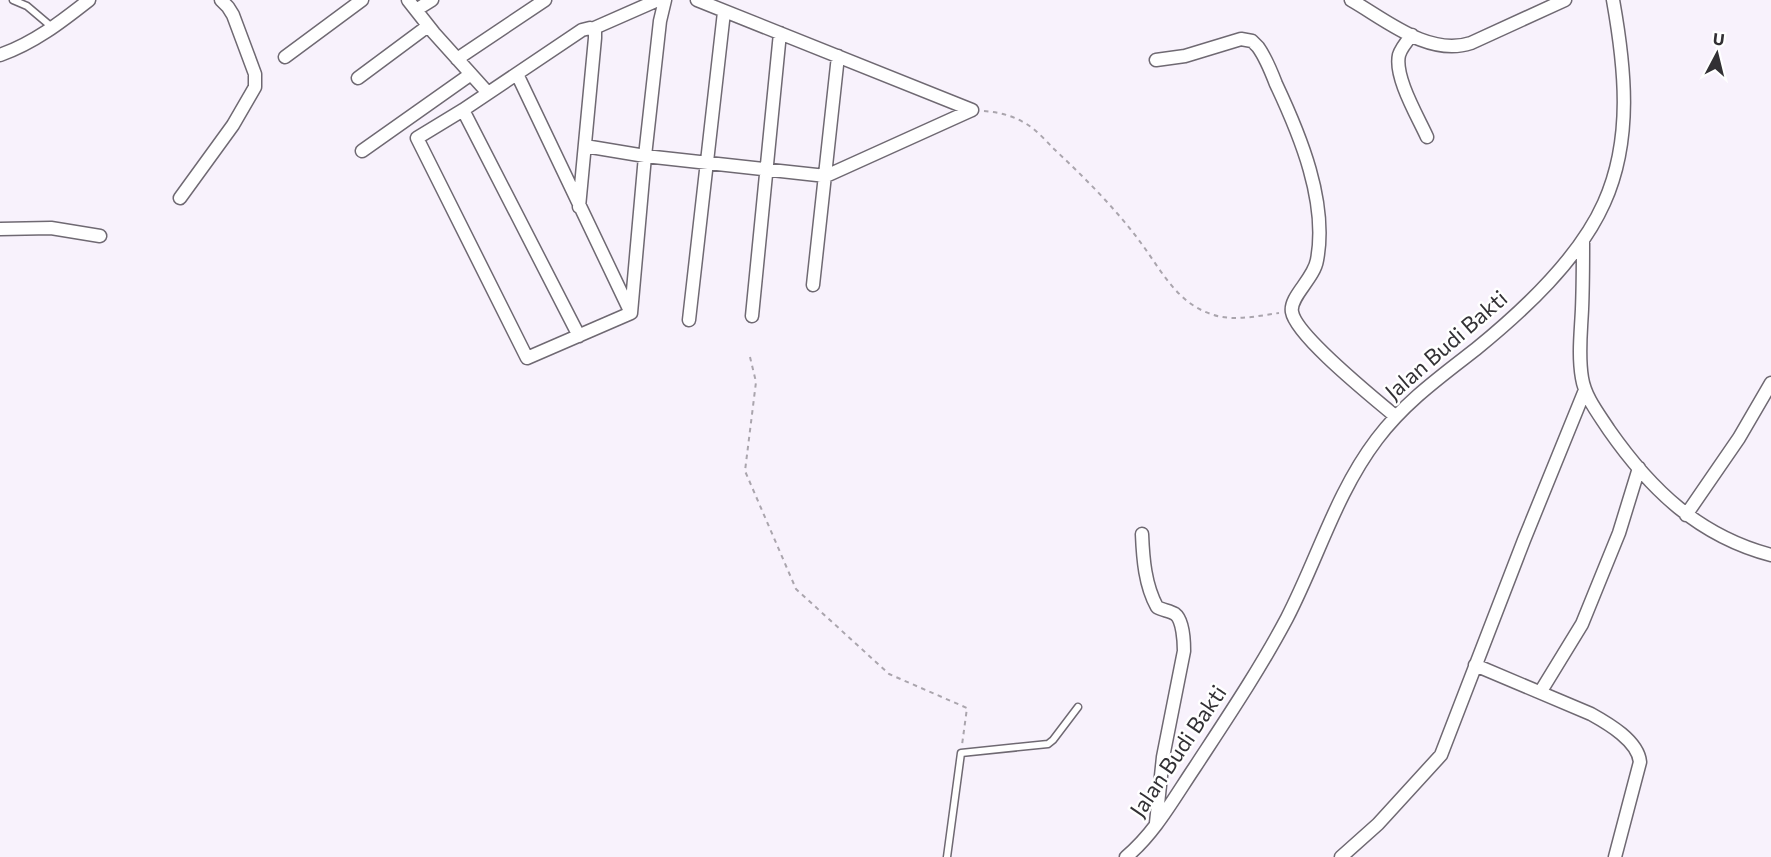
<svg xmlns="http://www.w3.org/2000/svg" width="1771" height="857" viewBox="0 0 1771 857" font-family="Commissioner,sans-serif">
  <rect width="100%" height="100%" fill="#f8f2fc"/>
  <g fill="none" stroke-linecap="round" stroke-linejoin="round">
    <g stroke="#6f6972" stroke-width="9">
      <path id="lane" d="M13,0L27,6L53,28
        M947,857L961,753L1048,744L1053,740L1078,707"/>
    </g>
    <g stroke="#6f6972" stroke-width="15">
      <path id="street" d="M408,0L434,33L488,93
        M697,0L972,110
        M1351,0C1386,20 1429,57 1471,43L1565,0
        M416,10L432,0
        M592,29L658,0
        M1412,35C1407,41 1401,48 1399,55C1394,77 1418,117 1427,137
        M0,55C34,43 61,22 89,0
        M285,57L362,0
        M457,59L545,0
        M1156,60L1185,56L1241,39L1252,41L1258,47C1266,58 1271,71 1276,84C1300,135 1328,202 1317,260C1314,279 1289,297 1292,312C1296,336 1374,398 1395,416
        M517,74L630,311
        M358,78L428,26
        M463,110L579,336
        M585,146L645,156L826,176L972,110
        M362,151L471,74
        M180,198L233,125L255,87V74L233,15L228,7L221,0
        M579,207L595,38V32L590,28L582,30L463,110L417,138L527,358L631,313
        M0,229L51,228L100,236
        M1583,241C1583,264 1583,286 1582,309C1581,332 1578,355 1582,378C1585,397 1598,413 1609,430C1651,490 1699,536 1771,555
        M813,285L838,56
        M631,313L645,156L660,21L665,0
        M752,316L780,33
        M689,320L724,12
        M1686,515L1739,438L1771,383
        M1142,534C1143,559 1145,585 1157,607C1162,610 1170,611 1175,614C1183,620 1184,642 1184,651L1163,757L1156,823
        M1475,665L1591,714C1609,724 1638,741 1640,762L1615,857
        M1541,691L1582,624L1619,533L1639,468
        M1126,857C1155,833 1174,798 1195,767C1227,718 1260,669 1287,618C1318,558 1336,493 1377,439C1405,402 1440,377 1476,349C1524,310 1579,259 1604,203C1633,139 1625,67 1613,0
        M1341,857L1378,824L1441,755L1524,540L1585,390"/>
    </g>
    <path stroke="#aaa5ad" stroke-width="2" stroke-dasharray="4.5 4.5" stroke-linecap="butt" d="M984,111C997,112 1011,115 1023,122C1035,128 1045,140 1054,149C1085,178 1116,209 1141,243C1161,270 1177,303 1211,314C1232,322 1257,316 1279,313
      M750,357L756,382L745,471L796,589L889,674L967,708L962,745"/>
    <use href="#lane" stroke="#fff" stroke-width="6"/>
    <use href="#street" stroke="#fff" stroke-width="12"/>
  </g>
  <g text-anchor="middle" stroke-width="5" stroke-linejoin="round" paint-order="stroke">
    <g font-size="22" fill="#323034" stroke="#fff">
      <text transform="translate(1446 345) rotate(-41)" y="8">Jalan Budi Bakti</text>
      <text transform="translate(1178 751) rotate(-56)" y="8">Jalan Budi Bakti</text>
    </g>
  </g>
  <g transform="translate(1717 54) rotate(7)" stroke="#ffffff" stroke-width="4.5" paint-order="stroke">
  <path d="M0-4.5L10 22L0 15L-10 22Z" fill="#323034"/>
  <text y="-9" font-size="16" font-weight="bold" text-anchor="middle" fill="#323034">U</text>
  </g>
</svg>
